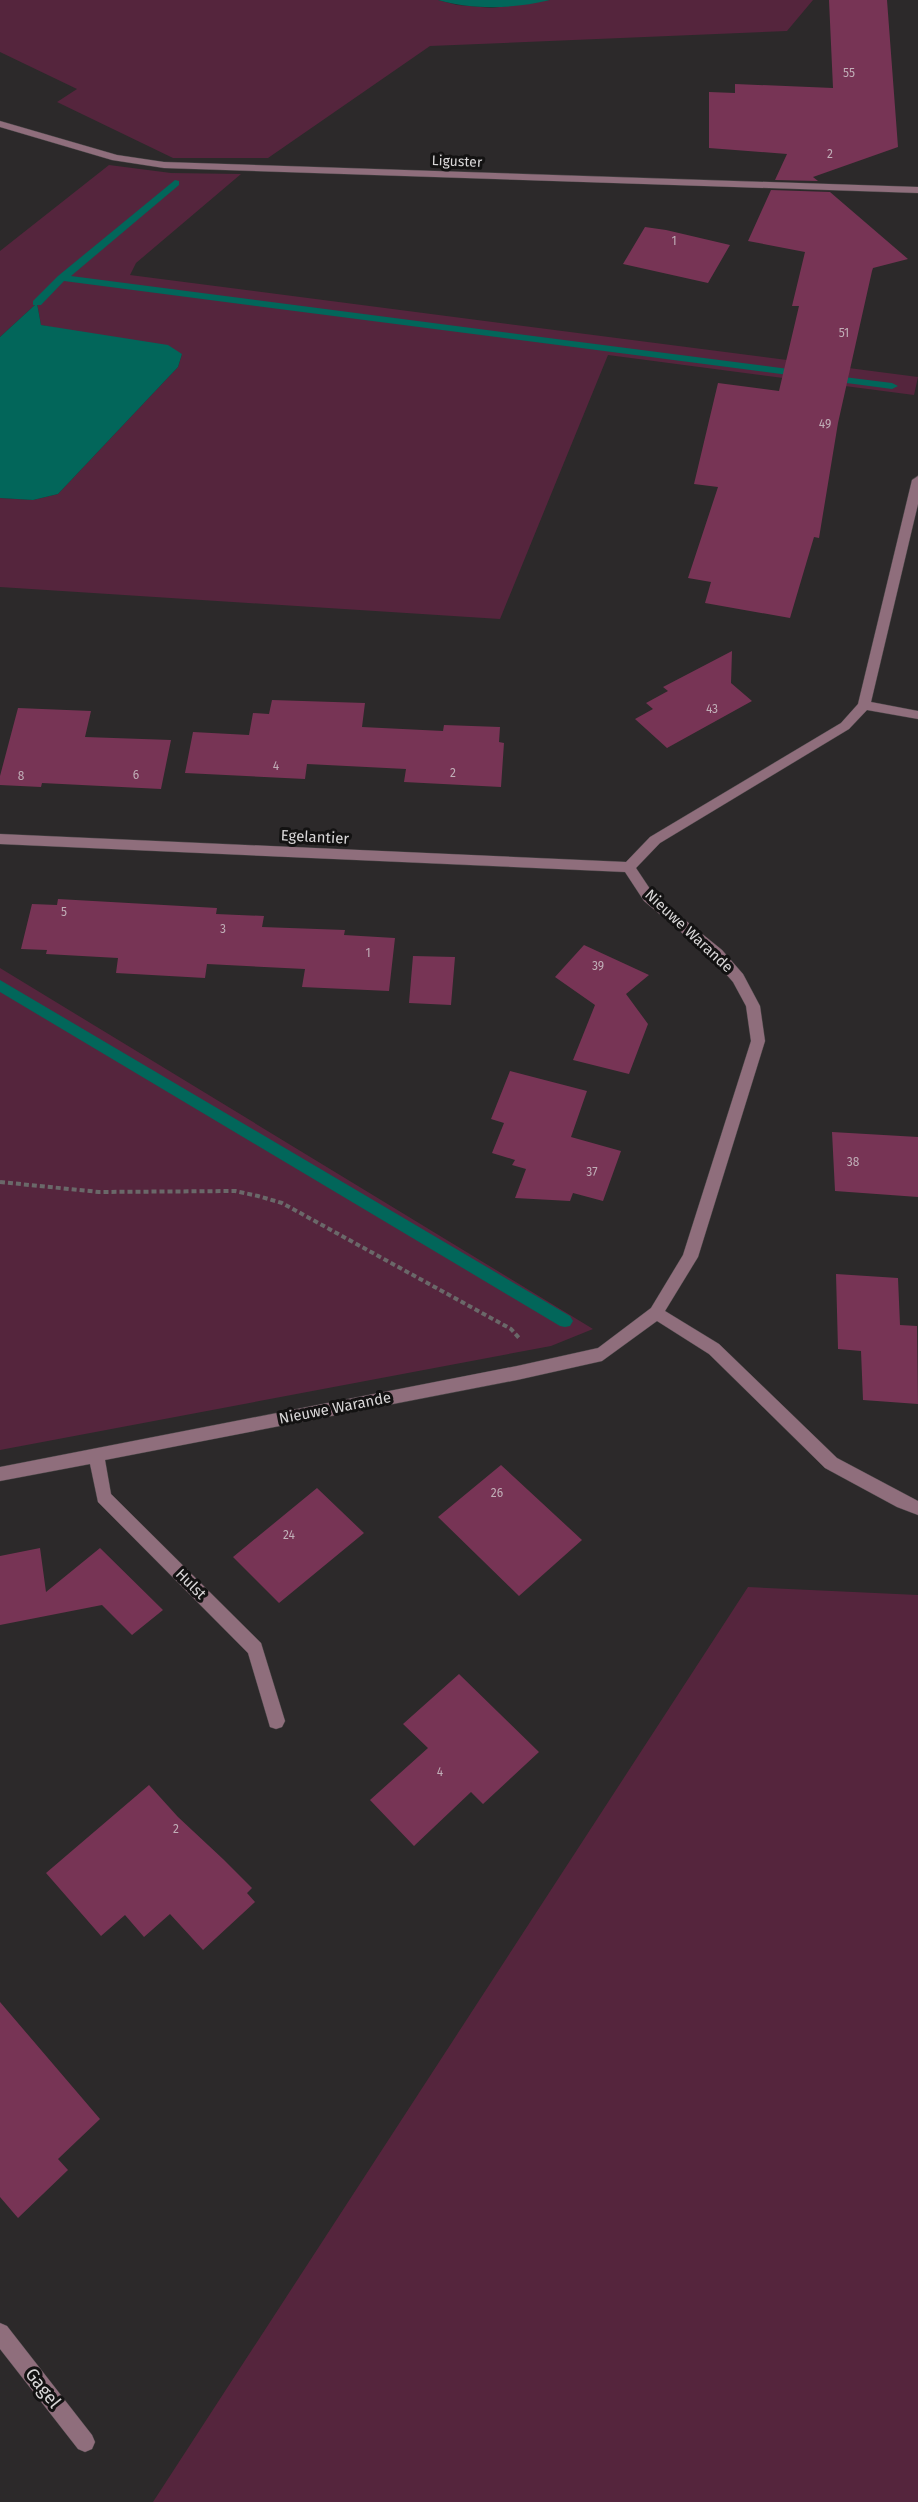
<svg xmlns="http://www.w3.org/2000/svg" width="918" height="2502" viewBox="0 0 918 2502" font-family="'Fira Sans',sans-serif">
  <rect width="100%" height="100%" fill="#2c292a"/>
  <path fill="#55253d" d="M0,0H438L457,5L492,8L550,0H813L787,31L430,46L268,158H173L57,102L77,89L0,52Z
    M109,165L171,173L241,174L136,263L130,275L918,377L914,395L608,355L500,619L0,587V498L33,500L58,494L178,367L182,354L41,325L37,303L0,337V251Z
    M0,968L593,1329L551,1346L0,1450Z
    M748,1587L918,1595V2502H153Z"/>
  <path fill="#02665a" d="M438,0H550C513,9 474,10 438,0Z
    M37,303L41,325L168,345L182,354L178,367L58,494L33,500L0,498V337Z"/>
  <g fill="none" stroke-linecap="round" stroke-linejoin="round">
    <path fill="#02665a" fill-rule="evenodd" d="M175,180L179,181V185L71,276L804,371L809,374L804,377L64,281L41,305H33V301L58,276Z
      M828,375L892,383L898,386L892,389L824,380V376Z
      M0,980L570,1316L573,1321L570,1326L565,1327L560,1326L0,992Z"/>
  </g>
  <path fill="#773455" d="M829,0H887L898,147L813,177L818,181L775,180L787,154L709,148V92L735,93V84L833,88Z
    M771,190L830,192L908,259L873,268L872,271L838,423L819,538L814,537L790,618L705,603L711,582L688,578L718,487L694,484L718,383L779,391L799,306H792L805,252L748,241Z
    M645,227L666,230L730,245L708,283L623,264Z
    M732,651L731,683L752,701L667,748L635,719L653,709L646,703L668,691L663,687Z
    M272,700L365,703L362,727L443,731L444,725L500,727L499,742L504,743L501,787L404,782L406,769L307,764L305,779L185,773L193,732L249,735L253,713L269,714Z
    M18,708L91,711L85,737L171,740L161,789L42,783L41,787L0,785V776Z
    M58,899L217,908L216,914L264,916L262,927L345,930L344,935L395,938L389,991L302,987L305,969L207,964L205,978L116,973L118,958L46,954L47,950L21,949L32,904L57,905Z
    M584,945L649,975L626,994L648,1024L629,1074L573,1060L595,1005L555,977Z
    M413,956L455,957L451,1005L409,1003Z
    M510,1071L587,1091L571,1137L621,1151L603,1201L573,1193L570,1201L515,1198L526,1169L512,1165L515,1160L492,1153L504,1123L491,1119Z
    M832,1132L918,1137V1197L835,1191Z
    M836,1274L898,1278L900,1325L917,1326L918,1404L863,1400L861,1351L838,1349Z
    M501,1465L582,1540L519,1596L438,1517Z
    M317,1488L364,1533L279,1603L233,1557Z
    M40,1548L46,1592L100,1548L163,1610L132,1635L102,1605L0,1625V1556Z
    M459,1674L539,1752L483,1804L471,1792L414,1846L370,1800L428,1748L403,1724Z
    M149,1785L178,1817L223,1859L252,1888L247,1893L255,1902L203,1950L170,1914L144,1937L125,1915L101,1936L46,1873Z
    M0,2002L100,2119L58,2159L68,2170L18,2218L0,2197Z"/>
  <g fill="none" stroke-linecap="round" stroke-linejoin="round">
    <g stroke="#484546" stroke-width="1">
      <path id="minor" d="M0,121L117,155L164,162L918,187V193L164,168L112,160L0,127Z
        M918,476V504L871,702L918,711V719L867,710L849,729L660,843L636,868L654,895L722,950L743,974L760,1006L765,1041L698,1257L665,1311L719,1344L837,1458L918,1501V1515L897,1507L825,1468L709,1354L657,1321L602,1361L517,1380L105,1460L111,1494L261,1643L285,1721L282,1727L276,1729L270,1727L248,1653L98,1502L90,1464L0,1481V1467L517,1366L598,1348L651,1308L683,1255L751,1041L746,1006L733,982L712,958L644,901L625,872L0,844V834L626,862L650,837L841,723L858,704L912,480Z
        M0,2323L7,2326L92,2435L95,2442L92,2449L85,2452L78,2449L0,2349Z"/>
    </g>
    <path stroke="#6a6869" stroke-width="4" stroke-dasharray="5 3" stroke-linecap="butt" d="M0,1182L99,1192L235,1191L258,1196L282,1203L511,1329L519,1338"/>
    <use href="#minor" fill="#8f6e7c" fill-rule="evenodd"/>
  </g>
  <g text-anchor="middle" stroke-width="6" stroke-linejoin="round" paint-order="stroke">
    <g font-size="12" fill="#c0aeb7">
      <text x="849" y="77">55</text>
      <text x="830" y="158">2</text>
      <text x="674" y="245">1</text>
      <text x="844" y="337">51</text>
      <text x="825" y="428">49</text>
      <text x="712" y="713">43</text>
      <text x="276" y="770">4</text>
      <text x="453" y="777">2</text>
      <text x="136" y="779">6</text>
      <text x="21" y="780">8</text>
      <text x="64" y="916">5</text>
      <text x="223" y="933">3</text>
      <text x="368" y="957">1</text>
      <text x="598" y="970">39</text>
      <text x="853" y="1166">38</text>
      <text x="592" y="1176">37</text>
      <text x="497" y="1497">26</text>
      <text x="289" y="1539">24</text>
      <text x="440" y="1776">4</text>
      <text x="176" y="1833">2</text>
    </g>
    <g font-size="14" fill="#d9d7d8" stroke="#131212">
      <text transform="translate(457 161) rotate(2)" y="5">Liguster</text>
    </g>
    <g font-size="15" fill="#d9d7d8" stroke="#131212">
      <text transform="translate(315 837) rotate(3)" y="5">Egelantier</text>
      <text transform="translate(689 931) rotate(43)" y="5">Nieuwe Warande</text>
      <text transform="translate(335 1408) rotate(-11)" y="5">Nieuwe Warande</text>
      <text transform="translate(191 1584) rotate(45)" y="5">Hulst</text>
    </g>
    <g font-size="18" fill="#d9d7d8" stroke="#131212">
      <text transform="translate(43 2388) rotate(52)" y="6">Gagel</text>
    </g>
  </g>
</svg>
